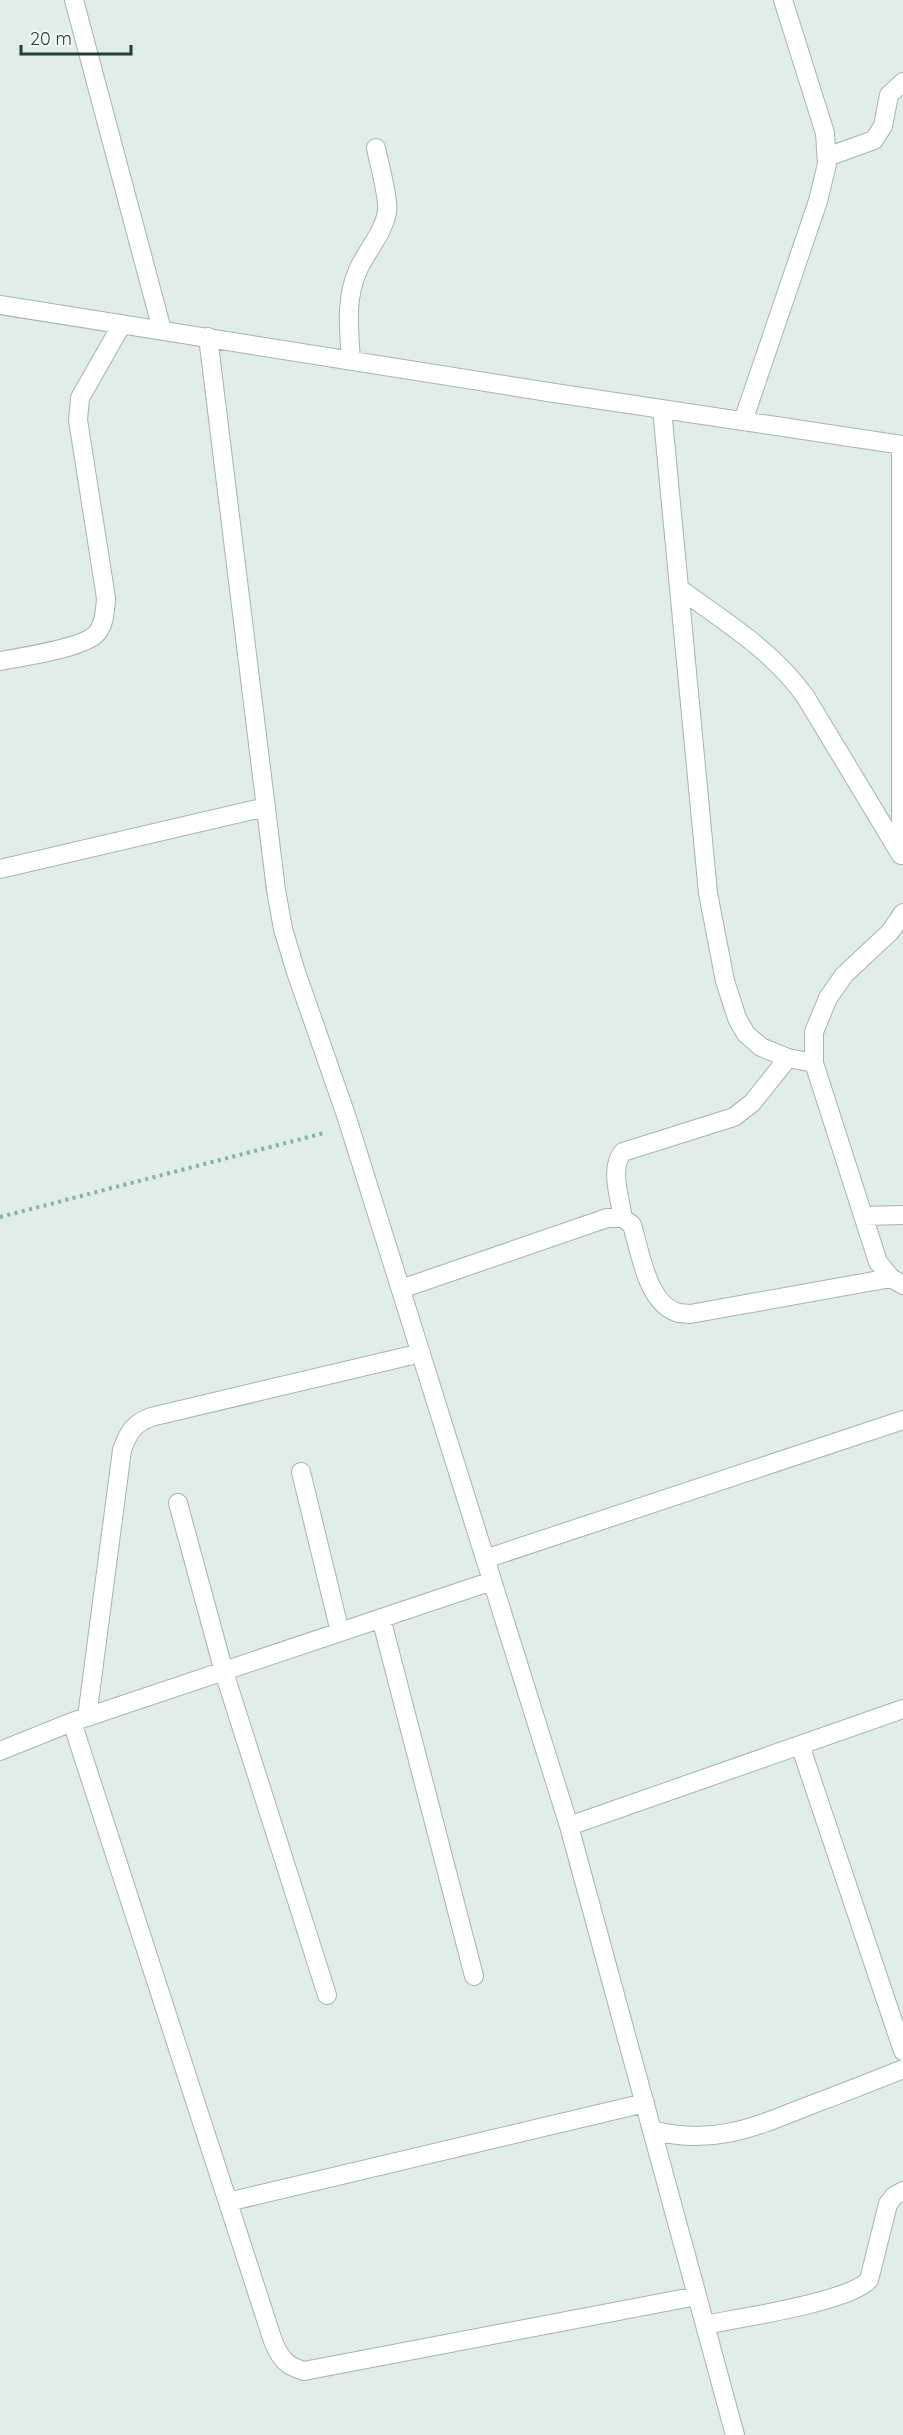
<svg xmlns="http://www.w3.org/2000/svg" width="903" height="2435" viewBox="0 0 903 2435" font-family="Quicksand,sans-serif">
  <rect width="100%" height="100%" fill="#e1ede8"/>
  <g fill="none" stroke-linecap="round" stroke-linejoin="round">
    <g stroke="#a3b5b0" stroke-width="20">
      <path id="minor" d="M74,0L162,330
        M827,157L874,140L883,126L889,95L903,82
        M0,305L548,392L903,445
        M208,337L276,890L283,929L296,972L346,1115L569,1826L735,2435
        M351,360C349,329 345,299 358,270C367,250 383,234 387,212C389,199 379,163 376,148
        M662,409L708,893L725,981L737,1018L746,1034L761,1047L788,1058L814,1063
        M743,421L818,201L827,164L825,133L783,0
        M901,445V855
        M680,589C725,622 772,650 805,696L901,855
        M0,661C21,657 85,648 97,633C105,624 105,609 106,598L78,420L80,398L122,324
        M0,869L266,807
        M903,913L890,932L844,975L828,998L814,1032V1063L878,1262L891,1278L903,1285
        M863,1216L903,1215
        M623,1218C620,1198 609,1168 623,1152L734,1117L752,1103L788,1058
        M401,1289L607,1218H623L632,1225C640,1251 647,1302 676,1312C680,1314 686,1313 690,1314L891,1278
        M301,1472L340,1632
        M178,1503L224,1672L327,1995
        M485,1559L903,1420
        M381,1618L474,1976
        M87,1717L122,1450C128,1433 133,1424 151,1417L421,1353
        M72,1722L273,2341C280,2358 286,2366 304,2371L697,2296
        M800,1745L903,2051
        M0,1751L72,1722L492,1581
        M569,1826L903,1709
        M652,2130C711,2146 753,2128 808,2106C840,2094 871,2082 903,2069
        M228,2202L645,2103
        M705,2325C739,2318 849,2302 869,2280L888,2204L894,2196L903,2191"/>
    </g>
    <path stroke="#80b2a5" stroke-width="4" stroke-dasharray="3 4.5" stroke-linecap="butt" d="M0,1217L324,1133"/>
    <use href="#minor" stroke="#fff" stroke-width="18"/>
  </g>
  <path d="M21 45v9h110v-9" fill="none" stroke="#203f38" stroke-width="3"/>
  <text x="30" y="45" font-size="18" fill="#203f38" stroke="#f2f9f6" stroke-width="4.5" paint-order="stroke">20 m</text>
</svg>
